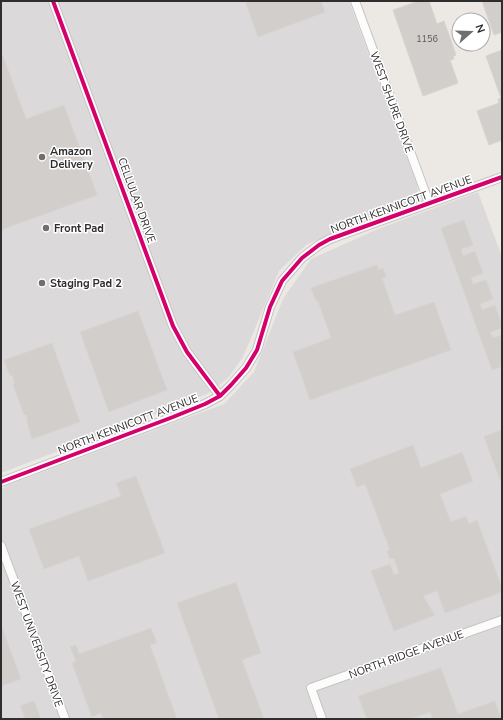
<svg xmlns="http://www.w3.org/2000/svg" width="503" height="720" viewBox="0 0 503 720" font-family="'Nunito Sans',sans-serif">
  <rect width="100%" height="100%" fill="#ece8e4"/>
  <path fill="#dcd9db" d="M1,1H349L417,185L419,202L360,220L306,245L279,271L243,357L228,378L207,394L1,473Z
    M478,192L502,257V719H1V490L6,486L224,404L254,372L283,299L311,259L378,229Z"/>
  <path fill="#d1cecb" stroke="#d7d4d0" d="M245,1H321L325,12L258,37Z
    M419,1H429L437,24L444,21L456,55L453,56L454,59L450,60L458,83L423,96L393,10Z
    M482,1H502V32L494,35Z
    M502,50V140L489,145L477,111L499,103L498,99L501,98L486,56Z
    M1,56H3L26,119L64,105L97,195L1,230Z
    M464,220L473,245L461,249L463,256L475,251L483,273L471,278L473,284L486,280L493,299L480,304L482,310L495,305L502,325V328L490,332L493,338L502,335V364H500L501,367L492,370L441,228Z
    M377,265L379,270L383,268L386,277L382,278L395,315L434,302L451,350L310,400L293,352L331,338L318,301H316L311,288Z
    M138,311L167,390L109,412L80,332Z
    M52,343L80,422L32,439L27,422H28L26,414L24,415L13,384L15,383L12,375L10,376L4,360Z
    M502,430V485L484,437L485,436Z
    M413,445L421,468L462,452L473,481L440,494L451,522L466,516L469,524L477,520L502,588V592L445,613L437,591L423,596L435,615L394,631L371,571L390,564L394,575L399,573L394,558L390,559L387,551L390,550L365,484L357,487L350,469Z
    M136,476L165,553L88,581L79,556L44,569L29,529L121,496L116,483Z
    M236,582L261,653L242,660L264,719H219L177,603Z
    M1,625L21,679L1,686Z
    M151,628L157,643L150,645L177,719H103L101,713L92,717L72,663L76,661L70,647L76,645L79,654Z
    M441,668L458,714L495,701L501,719H433L430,712L410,719H367L358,696Z
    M34,701L41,719H22L25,718L20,706Z"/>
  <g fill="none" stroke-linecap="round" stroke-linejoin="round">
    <g stroke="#c5c4c5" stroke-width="10">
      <path id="minor" d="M53,1L173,326L187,352L220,396
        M355,1L429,203
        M1,482L173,417L205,404L220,396L231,385L246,368L257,350L270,307L282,281L302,258L319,245L330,239L502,177
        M1,546L65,719
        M322,719L311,688L502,620"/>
    </g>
    <use href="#minor" stroke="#fcfcfb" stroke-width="8"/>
    <g stroke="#fff" stroke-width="6">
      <path id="cycleway" d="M53,1L173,326L187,352L220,396
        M1,482L173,417L205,404L220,396L231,385L246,368L257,350L270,307L282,281L302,258L319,245L330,239L502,177"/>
    </g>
    <use href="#cycleway" stroke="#d6006c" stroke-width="4"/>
  </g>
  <g fill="#706f6e" stroke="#fff" stroke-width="1.5">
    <circle cx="42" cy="157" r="4"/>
    <circle cx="46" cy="228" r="4"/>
    <circle cx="42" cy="283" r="4"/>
  </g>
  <g text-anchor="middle" stroke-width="3" stroke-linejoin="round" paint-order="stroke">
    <g font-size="9" fill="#585857">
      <text x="427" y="42">1156</text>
    </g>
    <g font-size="11" fill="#2e2e2e" stroke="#fff">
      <text transform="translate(392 102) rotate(70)" y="4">WEST SHURE DRIVE</text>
      <text transform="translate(137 200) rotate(70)" y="4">CELLULAR DRIVE</text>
      <text transform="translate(401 204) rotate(-20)" y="4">NORTH KENNICOTT AVENUE</text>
      <text transform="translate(128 424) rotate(-21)" y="4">NORTH KENNICOTT AVENUE</text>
      <text transform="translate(37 644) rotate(70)" y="4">WEST UNIVERSITY DRIVE</text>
      <text transform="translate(406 654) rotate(-20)" y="4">NORTH RIDGE AVENUE</text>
    </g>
    <g font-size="11" font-weight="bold" fill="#2e2e2e" stroke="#fff" text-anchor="start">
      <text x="50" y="155">Amazon<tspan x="50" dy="13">Delivery</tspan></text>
      <text x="54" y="232">Front Pad</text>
      <text x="50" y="287">Staging Pad 2</text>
    </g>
  </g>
  <rect width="503" height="720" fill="none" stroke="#2e2e2e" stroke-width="4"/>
  <g transform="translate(471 32) rotate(70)"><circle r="19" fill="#ffffff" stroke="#ababab"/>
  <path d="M0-3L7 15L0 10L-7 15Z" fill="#706f6e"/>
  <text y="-6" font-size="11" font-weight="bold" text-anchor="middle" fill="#2e2e2e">N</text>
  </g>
</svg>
